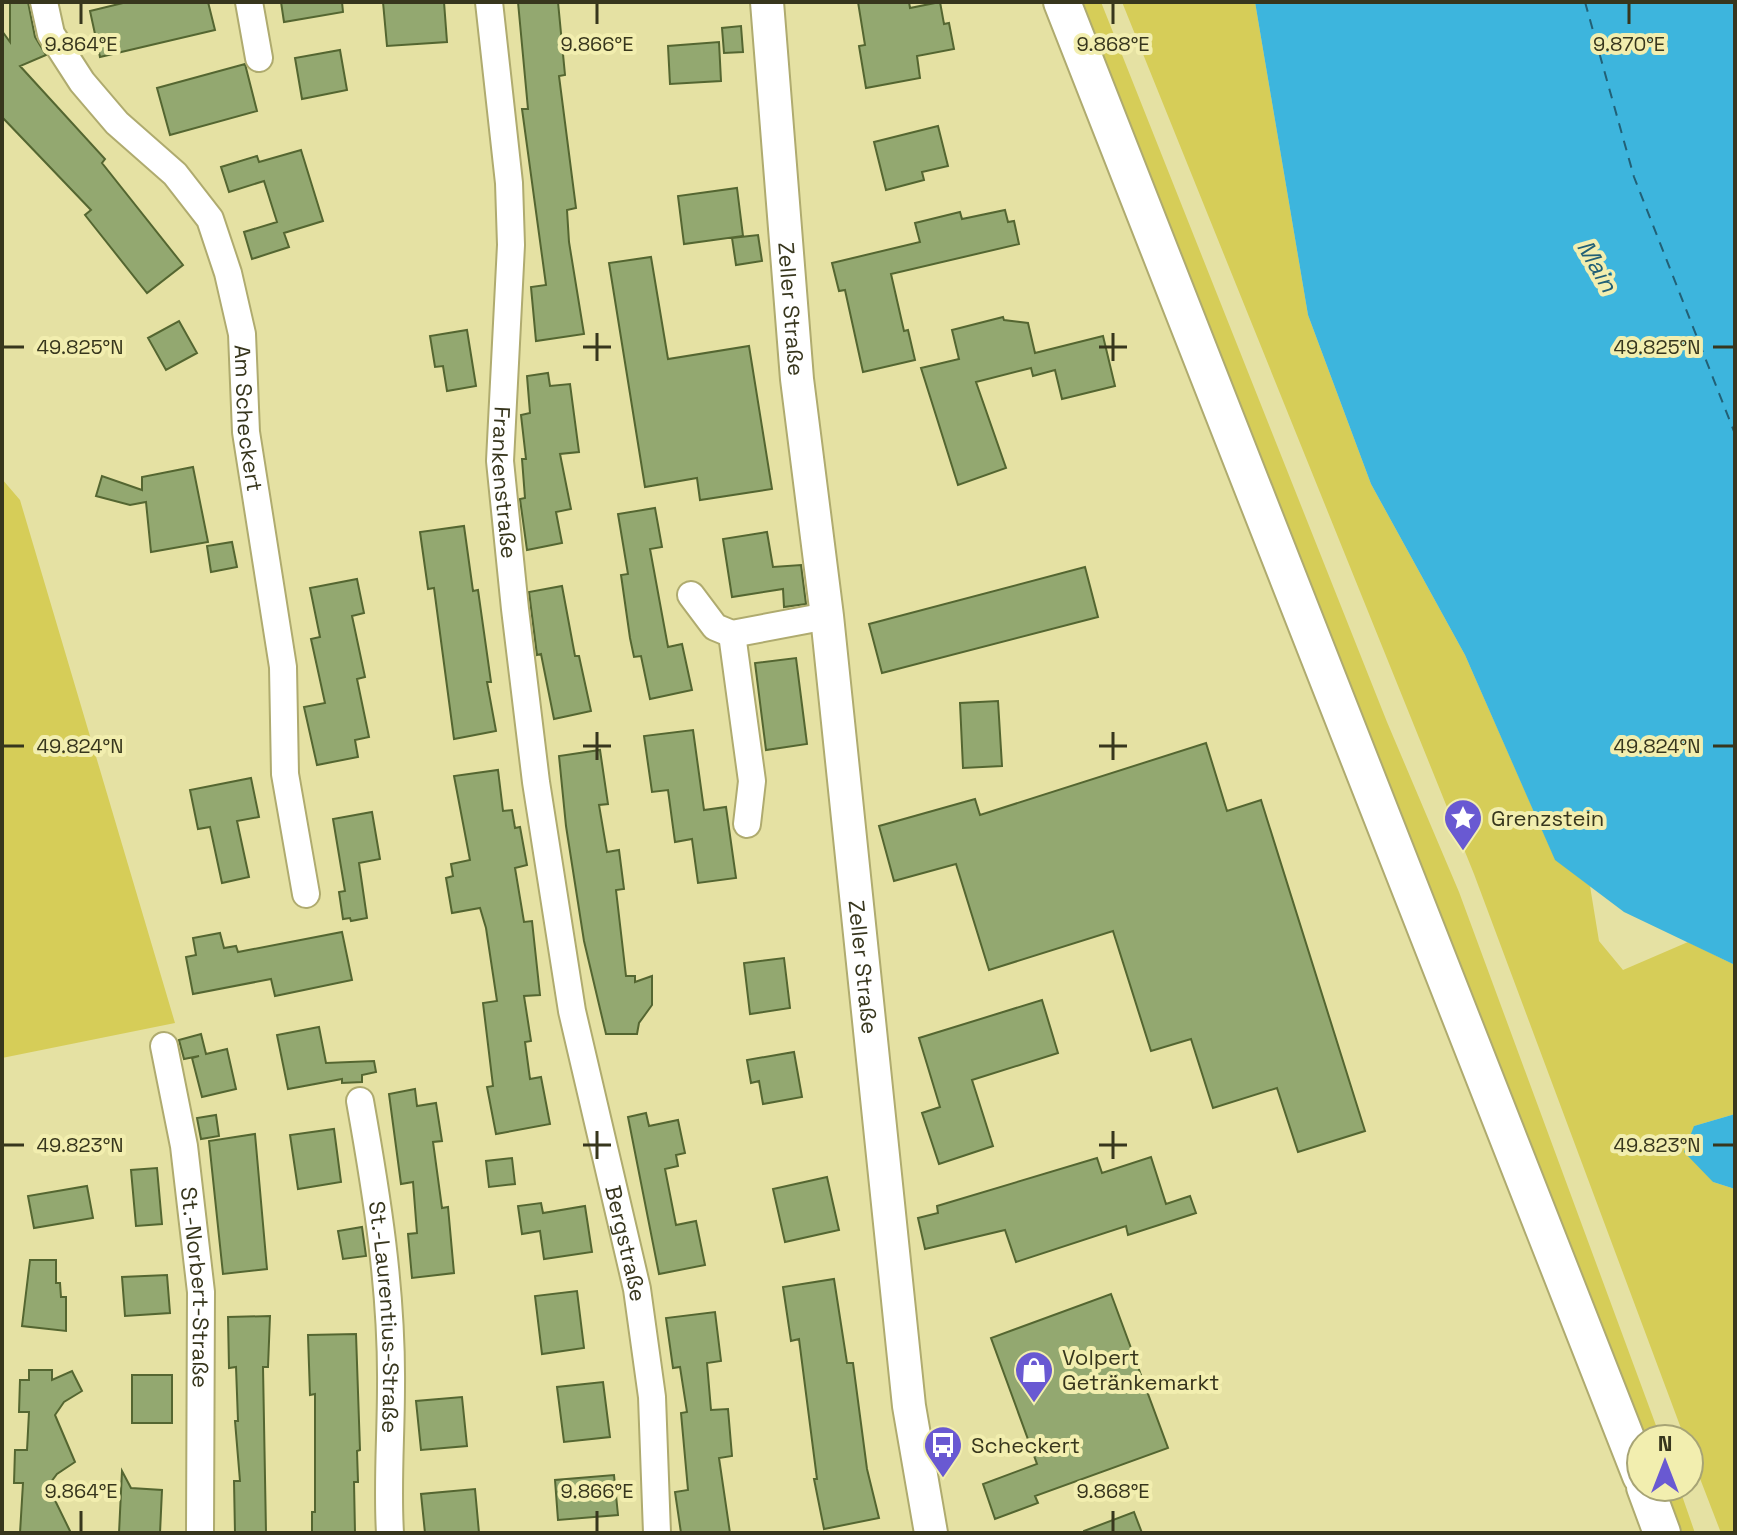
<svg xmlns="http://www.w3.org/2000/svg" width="1737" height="1535" viewBox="0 0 1737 1535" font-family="'Space Grotesk',sans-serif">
  <rect width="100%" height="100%" fill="#e5e1a3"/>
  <path fill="#d6cd58" d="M1079,2H1101L1387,722L1459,892L1661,1439H1641Z
    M1122,2H1255L1308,315L1371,484L1465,655L1555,859L1590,886L1599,941L1623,970L1688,942L1735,965V1114L1694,1126L1713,1182L1735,1189V1533H1721L1689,1450V1439H1685L1474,874Z
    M2,479L20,500L175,1023L2,1058Z
    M1659,1487H1679L1695,1533H1677Z"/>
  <path fill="#3db5dd" d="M1255,2H1735V965L1624,912L1555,860L1465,655L1371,484L1308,315Z
    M1735,1114V1189L1713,1182L1684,1152L1694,1126Z"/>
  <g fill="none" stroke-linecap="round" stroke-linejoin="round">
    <path stroke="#226076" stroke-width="2" stroke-dasharray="10 8" stroke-linecap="butt" d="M1585,2L1634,177L1735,434"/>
  </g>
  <path fill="#93a870" stroke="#546631" stroke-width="2" d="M10,2H28L35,37L46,55L20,66L105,159L102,163L183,265L147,293L85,215L91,210L2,117V31L10,42Z
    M127,2H208L215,30L100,57L90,11Z
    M281,2H342L343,12L284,22Z
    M383,2H444L447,42L387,46Z
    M518,2H558L565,75L559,76L576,208L567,210L569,242L584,334L536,341L531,287L546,285L522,109H528Z
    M858,2H909L910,8L940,2L944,24L949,23L954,49L917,56L920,78L866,88L859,46L865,45Z
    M741,26L743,52L724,53L722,28Z
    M719,42L721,81L670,84L668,46Z
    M340,50L347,90L302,99L295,58Z
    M245,64L257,111L170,135L157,88Z
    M938,126L948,166L922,172L924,180L886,190L874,142Z
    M301,150L323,221L284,233L289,247L252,259L244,232L277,222L264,181L229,192L221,167L257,156L259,162Z
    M737,188L743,236L684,244L678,196Z
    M1005,210L1008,222L1014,221L1019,244L891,274L904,331L908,330L915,360L863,372L845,290L839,291L832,263L920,242L915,223L960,212L962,219Z
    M758,235L762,261L736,265L732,238Z
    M651,257L668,359L749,346L772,489L700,500L697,478L645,487L609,263Z
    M1003,317L1004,320L1028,323L1035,353L1103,336L1115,386L1062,399L1055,370L1033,376L1031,368L976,382L1006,468L958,485L921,368L959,359L952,330Z
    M179,321L197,353L166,370L148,338Z
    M467,330L476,386L447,391L443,366L435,367L430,336Z
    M548,373L550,386L570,384L579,452L560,454L571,509L556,512L562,543L527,550L520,499L525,498L522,459H526L521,415L530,413L527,376Z
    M193,467L208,542L151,552L146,502L130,505L96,496L102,476L142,490V477Z
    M655,508L662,547L650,549L668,647L682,644L692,690L650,699L641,656L634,657L630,638L621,575L628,574L618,514Z
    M464,526L473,591L478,590L491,682H487L496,731L454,739L434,588L428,589L420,532Z
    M767,532L773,567L801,565L806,604L784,607L783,589L732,597L723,539Z
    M232,542L237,567L211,572L207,546Z
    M1085,567L1098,617L882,673L869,624Z
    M357,579L364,613L352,616L365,677L357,679L369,737L355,740L358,757L317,765L304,707L325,703L311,639L320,637L310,588Z
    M562,586L575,656H579L591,711L554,719L541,654L537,655L529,592Z
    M796,658L807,744L766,750L755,663Z
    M998,701L1002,766L963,768L960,703Z
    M693,730L704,810L726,807L736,878L698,883L692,839L675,842L668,790L652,792L644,736Z
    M1206,743L1227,811L1261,800L1365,1131L1298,1152L1277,1088L1213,1108L1191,1039L1151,1051L1113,931L989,970L956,864L894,881L879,826L975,799L980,815Z
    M600,750L608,804L599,805L607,852L619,850L624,889L616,890L626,976H635V982L652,976V1005L639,1023L637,1034H606L584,941L566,826L559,756Z
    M498,770L503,811L512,810L515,828L520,827L527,865L515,868L524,922L532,921L540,995L524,996L531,1041L525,1042L530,1079L541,1077L550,1124L496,1134L487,1087L493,1086L483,1003L497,1001L486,928L480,908L452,913L446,878L453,876L451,864L470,860L454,776Z
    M251,778L259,817L237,821L249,877L222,883L210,827L198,829L190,790Z
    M372,812L380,859L359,863L367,918L351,921L350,918L343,919L339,892L345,891L333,819Z
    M342,932L352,980L275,996L271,979L193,994L186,957L196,955L193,938L220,933L224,948L236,946L238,952Z
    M784,958L790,1008L750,1014L744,963Z
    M1042,1000L1058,1053L972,1080L993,1146L939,1164L922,1113L940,1107L919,1038Z
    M319,1027L326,1063L374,1061L376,1072L362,1075V1082L342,1083V1079L288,1089L277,1035Z
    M201,1034L206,1054L227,1049L236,1089L202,1097L192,1058L199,1056L184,1059L179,1040Z
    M794,1052L802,1097L763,1104L759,1081L751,1083L747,1060Z
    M415,1089L417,1106L436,1103L442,1141L433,1142L442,1208L448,1207L454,1273L412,1278L408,1234L417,1233L413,1182L401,1184L389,1094Z
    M646,1113L649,1126L678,1120L685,1153L676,1155L678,1166L665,1169L676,1225L696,1221L705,1265L659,1274L628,1117Z
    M216,1115L219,1136L201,1139L197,1118Z
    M334,1129L341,1182L298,1189L290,1135Z
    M255,1134L267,1269L223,1274L209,1141Z
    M1151,1157L1166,1204L1190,1196L1196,1213L1128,1235L1126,1226L1016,1262L1005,1230L925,1249L918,1218L938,1213L937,1206L1097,1158L1102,1173Z
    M512,1158L515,1184L489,1187L486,1161Z
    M157,1168L162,1224L136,1226L131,1170Z
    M827,1177L839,1230L785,1242L773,1189Z
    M87,1186L93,1218L34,1228L28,1196Z
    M541,1203L543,1213L585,1206L592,1252L544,1259L540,1231L522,1234L518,1206Z
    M362,1227L366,1256L343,1259L338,1231Z
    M30,1260H56V1283H60L61,1297H66V1331L22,1326Z
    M167,1275L170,1313L125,1316L122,1277Z
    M834,1279L847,1363H853L867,1469L879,1518L824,1529L814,1479H817L799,1339L791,1341L783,1287Z
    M577,1291L584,1348L542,1354L535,1296Z
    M1111,1294L1168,1448L1035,1496L1038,1503L995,1519L983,1484L1037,1464L991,1338Z
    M715,1312L721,1361L707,1363L711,1410L728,1409L732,1456L719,1458L730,1533H681L675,1492L688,1490L681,1413L687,1412L680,1367L673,1368L666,1318Z
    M270,1316L268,1367H263L266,1533H235L234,1481H240L235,1421H238L236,1367L229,1368L228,1317Z
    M356,1334L360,1450L357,1451L358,1482H354L355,1533H312V1512H315V1394L310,1395L308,1335Z
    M29,1370H52V1380L72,1371L82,1391L64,1402L55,1415L75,1462L57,1474L48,1486L71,1533H20L23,1483H14L15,1450H27L29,1412H19L20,1380H29Z
    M132,1375H172V1423H132Z
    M603,1382L610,1437L564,1442L557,1387Z
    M462,1397L467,1446L421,1450L416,1401Z
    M122,1471L131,1488L162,1490L160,1533H119Z
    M614,1475L618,1515L558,1520L555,1480Z
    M475,1489L479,1533H425L421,1494Z
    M1134,1512L1142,1533H1084V1531Z"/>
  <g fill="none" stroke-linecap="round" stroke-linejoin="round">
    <g stroke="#afab6f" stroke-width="30">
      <g id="minor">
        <path id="s1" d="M44,2L51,34L82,82L117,123L175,174L210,219L228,273L242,334L246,432L283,667L285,774L306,894"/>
        <path d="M249,2L259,58"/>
        <path id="s2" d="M489,2L509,183L511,245L500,461L515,609L536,782L572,1011L637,1289L652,1397L657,1533"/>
        <path d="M691,595L715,627L732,634L827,616"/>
        <path d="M732,634L752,781L747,824"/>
        <path id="s3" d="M164,1046L184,1146L201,1292L200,1533"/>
        <path id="s4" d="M360,1101C377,1196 392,1290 391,1386C391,1436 387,1484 390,1533"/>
      </g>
    </g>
    <g stroke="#afab6f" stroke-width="36">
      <g id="tertiary">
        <path id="s5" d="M767,2L797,379L827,616L909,1406L931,1533"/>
      </g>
    </g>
    <g stroke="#afab6f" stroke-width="40">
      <path id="secondary" d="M1062,2L1641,1476
        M1645,1487L1662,1533"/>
    </g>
    <use href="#minor" stroke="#fff" stroke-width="26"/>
    <use href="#tertiary" stroke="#fff" stroke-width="32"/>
    <use href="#secondary" stroke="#fff" stroke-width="36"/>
  </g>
  <path fill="none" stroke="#37361d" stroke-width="3" d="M81,4V24M597,4V24M1113,4V24M1629,4V24M597,333V361M1113,333V361M4,347H24M583,347H611M1099,347H1127M1713,347H1733M597,732V760M1113,732V760M4,746H24M583,746H611M1099,746H1127M1713,746H1733M597,1131V1159M1113,1131V1159M4,1145H24M583,1145H611M1099,1145H1127M1713,1145H1733M81,1511V1531M597,1511V1531M1113,1511V1531"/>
  <defs>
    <g id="sight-pin" transform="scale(2)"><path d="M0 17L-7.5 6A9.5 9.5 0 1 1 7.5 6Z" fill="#6959d2" stroke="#f2eeaf"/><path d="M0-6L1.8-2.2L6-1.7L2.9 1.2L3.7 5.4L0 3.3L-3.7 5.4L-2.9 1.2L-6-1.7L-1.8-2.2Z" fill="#fff"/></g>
    <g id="shop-pin" transform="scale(2)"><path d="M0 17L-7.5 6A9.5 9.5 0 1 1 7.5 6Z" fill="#6959d2" stroke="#f2eeaf"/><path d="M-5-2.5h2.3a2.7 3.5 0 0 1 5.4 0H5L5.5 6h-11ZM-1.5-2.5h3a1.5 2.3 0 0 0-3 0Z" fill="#fff"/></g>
    <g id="bus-pin" transform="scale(2)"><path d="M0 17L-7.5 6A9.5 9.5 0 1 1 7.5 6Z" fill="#6959d2" stroke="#f2eeaf"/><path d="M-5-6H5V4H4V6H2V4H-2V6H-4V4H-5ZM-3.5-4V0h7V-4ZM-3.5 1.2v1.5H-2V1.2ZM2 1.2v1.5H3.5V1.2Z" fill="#fff"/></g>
  </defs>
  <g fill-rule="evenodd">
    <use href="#sight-pin" x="1463" y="818"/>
    <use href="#shop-pin" x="1034" y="1370"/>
    <use href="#bus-pin" x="943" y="1445"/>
  </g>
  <g text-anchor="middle" stroke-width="8" stroke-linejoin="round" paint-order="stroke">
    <g font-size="22" fill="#37361d" stroke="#f2eeaf">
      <text dy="8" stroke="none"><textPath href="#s5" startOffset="308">Zeller Straße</textPath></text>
      <text dy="8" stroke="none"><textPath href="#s1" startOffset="482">Am Scheckert</textPath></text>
      <text dy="8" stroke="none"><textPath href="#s2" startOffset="482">Frankenstraße</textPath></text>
      <text dy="8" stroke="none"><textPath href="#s5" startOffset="970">Zeller Straße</textPath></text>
      <text dy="8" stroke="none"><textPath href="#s2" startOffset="1254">Bergstraße</textPath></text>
      <text dy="8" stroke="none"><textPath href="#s3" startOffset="244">St.-Norbert-Straße</textPath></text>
      <text dy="8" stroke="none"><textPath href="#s4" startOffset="218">St.-Laurentius-Straße</textPath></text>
    </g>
    <g font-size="22" fill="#37361d" stroke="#f2eeaf" text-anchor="start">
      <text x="1491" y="826">Grenzstein</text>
      <text x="1062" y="1365">Volpert<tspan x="1062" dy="25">Getränkemarkt</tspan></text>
      <text x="971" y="1453">Scheckert</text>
    </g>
    <g font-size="24" font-style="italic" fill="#226076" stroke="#f2eeaf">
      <text transform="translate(1597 266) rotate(60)" y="8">Main</text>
    </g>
  </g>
  <g font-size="20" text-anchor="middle" fill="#37361d" stroke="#f2eeaf" stroke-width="8" stroke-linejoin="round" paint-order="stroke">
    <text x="81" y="51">9.864°E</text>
    <text x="597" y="51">9.866°E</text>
    <text x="1113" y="51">9.868°E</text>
    <text x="1629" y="51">9.870°E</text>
    <text x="80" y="354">49.825°N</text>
    <text x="1657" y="354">49.825°N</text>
    <text x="80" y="753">49.824°N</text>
    <text x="1657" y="753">49.824°N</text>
    <text x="80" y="1152">49.823°N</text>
    <text x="1657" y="1152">49.823°N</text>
    <text x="81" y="1498">9.864°E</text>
    <text x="597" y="1498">9.866°E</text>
    <text x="1113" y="1498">9.868°E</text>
  </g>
  <rect width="1737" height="1535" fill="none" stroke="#37361d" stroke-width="8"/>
  <g transform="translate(1665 1463)"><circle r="38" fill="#f2eeaf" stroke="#a7a475" stroke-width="2"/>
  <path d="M0-6L14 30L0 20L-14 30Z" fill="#6959d2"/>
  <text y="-12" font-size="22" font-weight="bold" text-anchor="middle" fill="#37361d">N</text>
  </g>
</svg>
